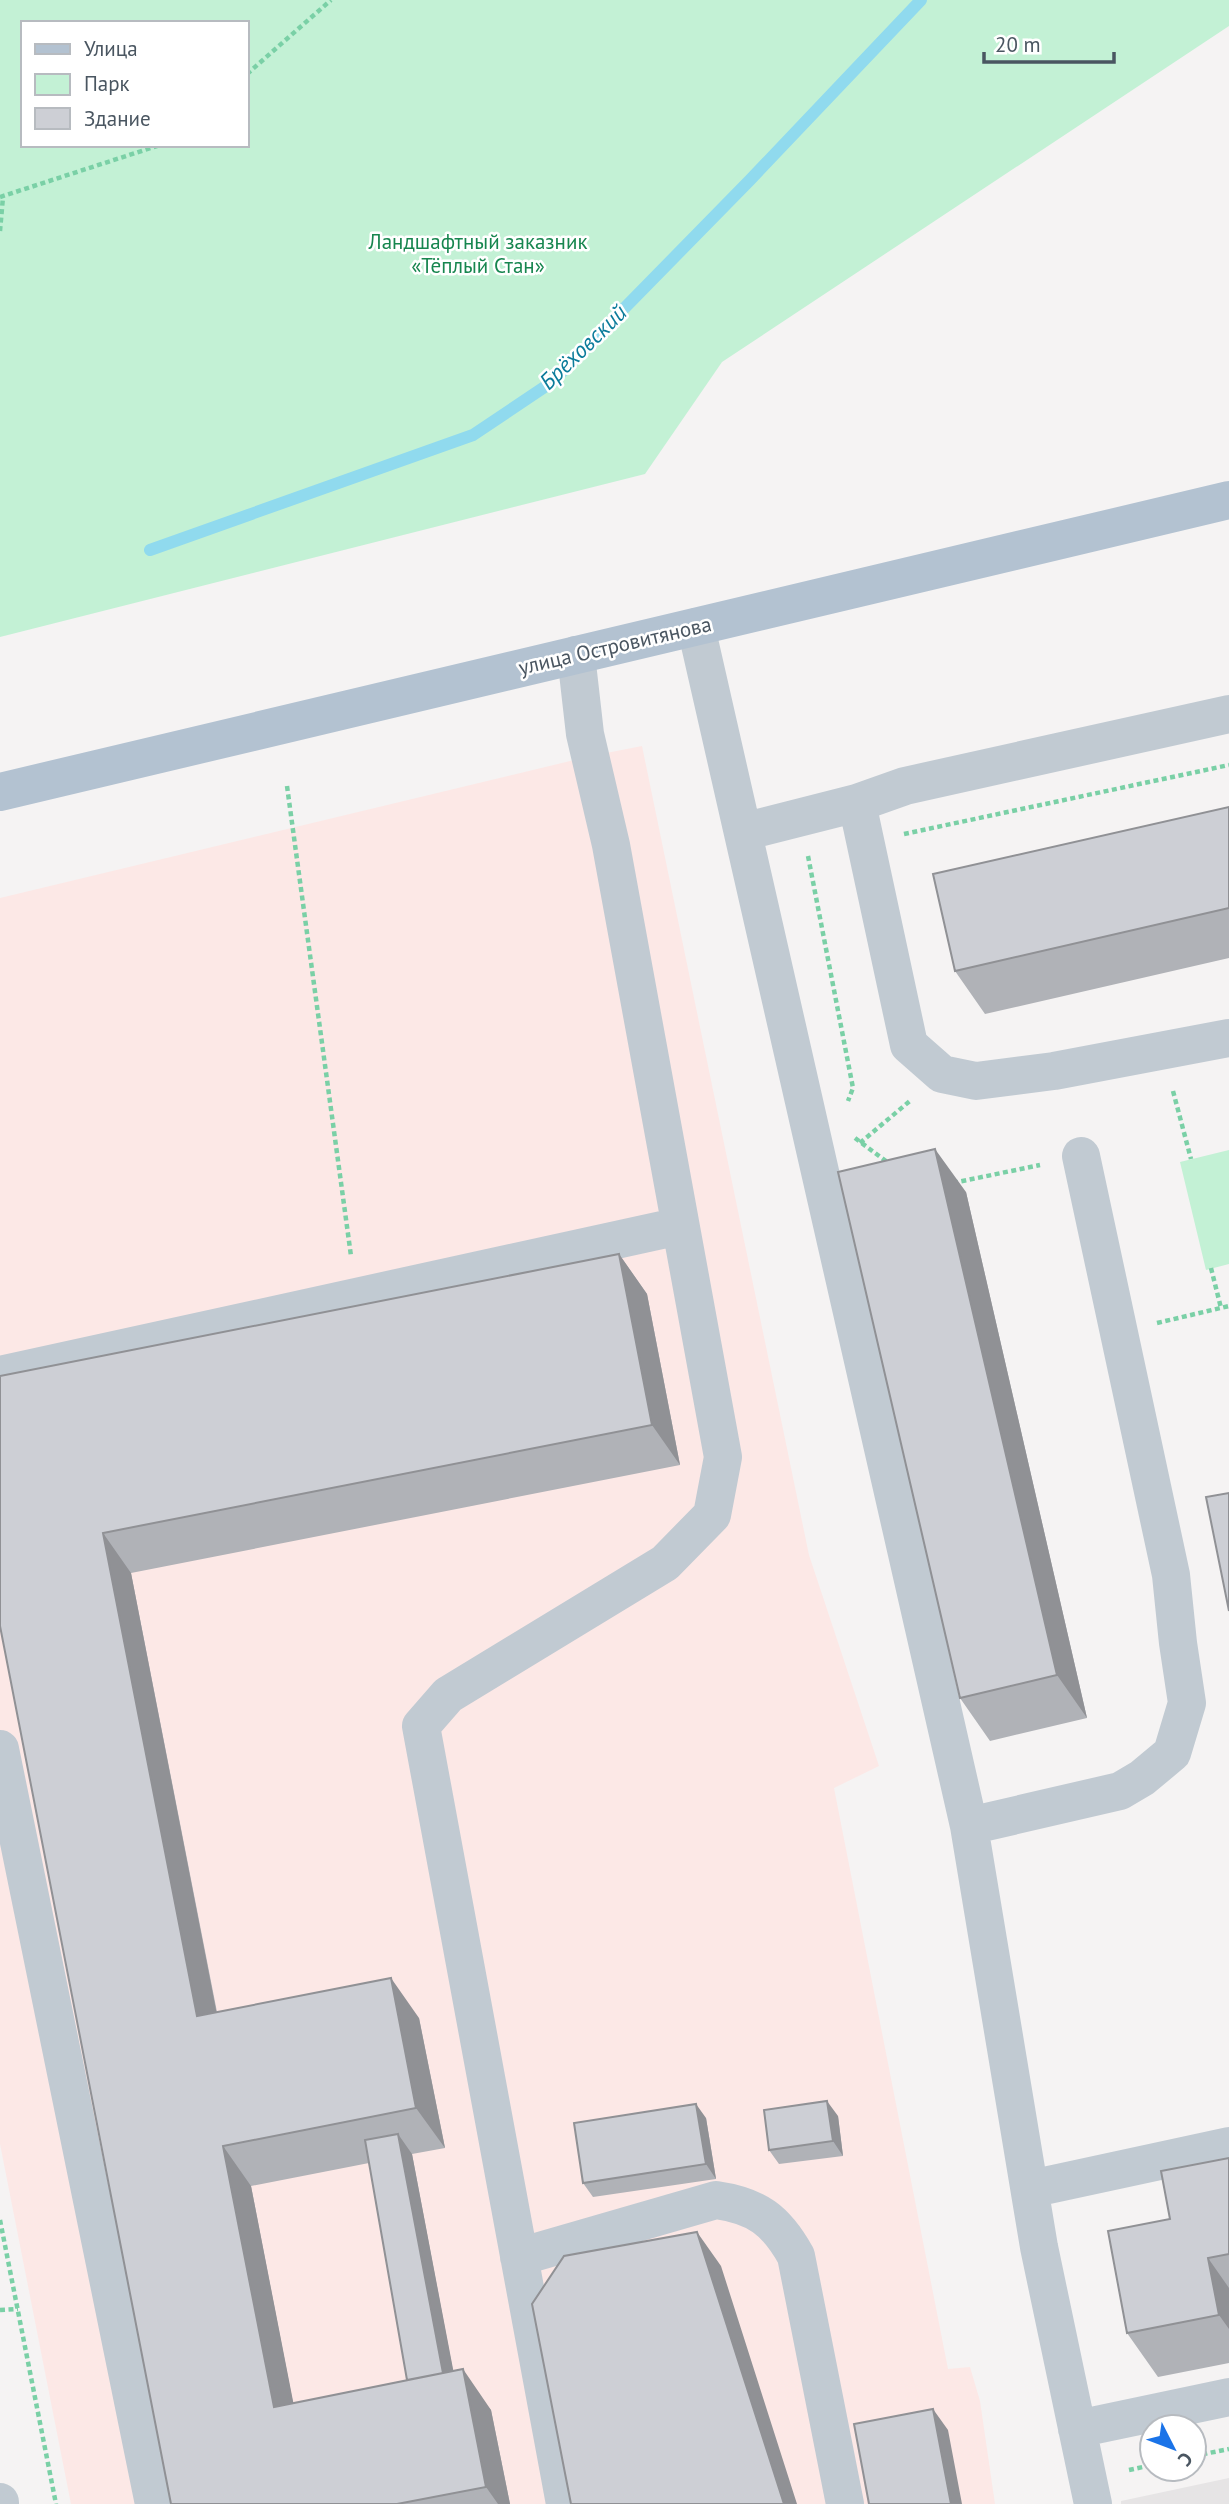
<svg xmlns="http://www.w3.org/2000/svg" width="1229" height="2504" viewBox="0 0 1229 2504" font-family="'PT Sans',sans-serif">
  <rect width="100%" height="100%" fill="#f5f3f3"/>
  <path fill="#e6e4e5" d="M1229,2478V2504H1121V2501Z"/>
  <path fill="#fce8e6" d="M642,746L809,1555L879,1766L834,1788L948,2369L970,2367L980,2401L995,2504H71L0,2144V898L591,756Z"/>
  <path fill="#c3f1d5" fill-rule="evenodd" d="M0,0H1229V26L722,362L645,474L0,637ZM23,23H247V145H23Z
    M1229,1150V1264L1206,1270L1180,1162Z"/>
  <g fill="none" stroke-linecap="round" stroke-linejoin="round">
    <path stroke="#90daee" stroke-width="12" d="M150,550L473,435L552,382L750,180L921,0"/>
    <path stroke="#7ad0a6" stroke-width="4.5" stroke-dasharray="5 3.5" stroke-linecap="butt" d="M247,74L331,0
      M0,197L160,145
      M0,231L3,197
      M287,786L351,1256
      M904,834L1229,765
      M808,856L853,1088L848,1101
      M1173,1091L1191,1159
      M855,1138L887,1162
      M860,1143L911,1100
      M953,1183L1040,1165
      M1211,1268L1221,1308
      M1157,1323L1229,1306
      M0,2220L56,2504
      M0,2310L18,2309
      M1194,2456L1229,2449
      M1129,2470L1152,2465"/>
    <path stroke="#c1cad2" stroke-width="38" d="M696,627L969,1826L1039,2247L1093,2504
      M857,803L909,1045L942,1074L976,1081L1054,1071L1229,1038
      M743,832L857,803L905,786L1229,714
      M0,1375L680,1226
      M0,1749L154,2504
      M969,1826L1120,1791L1142,1778L1172,1753L1187,1703L1178,1643L1171,1575L1081,1156
      M1030,2189L1229,2146
      M519,2257L716,2200C757,2206 776,2220 796,2256L845,2504
      M1077,2429L1229,2397
      M0,2502V2504
      M565,2504L421,1726L448,1695L665,1563L712,1515L723,1457L611,845L585,734L576,655"/>
    <path stroke="#b3c2d1" stroke-width="38" d="M0,792L1229,500"/>
  </g>
  <path fill="#b0b2b7" fill-rule="evenodd" d="M1229,807V958L985,1014L955,971Z
    M966,1192L1087,1718L990,1741L960,1698Z
    M619,1254L647,1294L680,1465L131,1573L217,2012L419,2018L445,2148L412,2154L453,2371L491,2410L510,2504H171L0,1376ZM369,2163L407,2380L293,2403L251,2186Z
    M838,2116L843,2156L779,2164L769,2150Z
    M706,2118L716,2179L593,2197L583,2183Z
    M1229,2158V2363L1158,2377L1127,2333L1170,2219Z"/>
  <path fill="#909195" d="M935,1149L966,1192L1087,1718L1057,1675Z
    M619,1254L647,1294L680,1465L652,1425Z
    M103,1533L131,1573L225,2056L197,2016Z
    M391,1978L419,2018L445,2148L416,2108Z
    M827,2101L838,2116L843,2156L833,2141Z
    M696,2104L706,2118L716,2179L706,2164Z
    M398,2134L412,2154L462,2416L447,2395Z
    M223,2146L251,2186L302,2447L274,2407Z
    M697,2232L721,2266L797,2504H784Z
    M1208,2258L1229,2288V2329L1219,2315Z
    M463,2369L491,2410L510,2504H498L486,2487Z
    M933,2409L948,2430L962,2504H951Z"/>
  <path fill="#cdcfd5" stroke="#909195" stroke-width="2" d="M1229,807V908L955,971L933,874Z
    M935,1149L1057,1675L960,1698L838,1172Z
    M619,1254L652,1425L103,1533L197,2016L391,1978L416,2108L223,2146L274,2407L463,2369L486,2487L397,2504H171L0,1626V1376Z
    M1229,1493V1611L1206,1497Z
    M827,2101L833,2141L769,2150L764,2110Z
    M696,2104L706,2164L583,2183L574,2123Z
    M398,2134L443,2373L407,2380L365,2140Z
    M1229,2158V2254L1208,2258L1219,2315L1127,2333L1108,2231L1170,2219L1161,2171Z
    M697,2232L784,2504H571L532,2304L564,2256Z
    M933,2409L951,2504H869L854,2424Z"/>
  <g text-anchor="middle" stroke-width="5" stroke-linejoin="round" paint-order="stroke">
    <g font-size="21" fill="#17864f" stroke="#fff">
      <text x="478" y="249">Ландшафтный заказник<tspan x="478" dy="24">«Тёплый Стан»</tspan></text>
    </g>
    <g font-size="21" fill="#4a5661" stroke="#fff">
      <text transform="translate(615 646) rotate(-13)" y="7">улица Островитянова</text>
    </g>
    <g font-size="23" font-style="italic" fill="#0c7c9b" stroke="#fff">
      <text transform="translate(583 347) rotate(-44)" y="8">Брёховский</text>
    </g>
  </g>
  <rect x="21" y="21" width="228" height="126" fill="#ffffff" stroke="#b7bbc0" stroke-width="2"/>
  <rect x="35" y="44" width="35" height="10" fill="#b3c2d1" stroke="#b7bbc0" stroke-width="2"/>
  <text x="84" y="56" font-size="21" fill="#4a5661">Улица</text>
  <rect x="35" y="74" width="35" height="21" fill="#c3f1d5" stroke="#b7bbc0" stroke-width="2"/>
  <text x="84" y="91" font-size="21" fill="#4a5661">Парк</text>
  <rect x="35" y="108" width="35" height="21" fill="#cdcfd5" stroke="#b7bbc0" stroke-width="2"/>
  <text x="84" y="126" font-size="21" fill="#4a5661">Здание</text>
  <g transform="translate(1173 2448) rotate(132)"><circle r="33" fill="#ffffff" stroke="#b7bbc0" stroke-width="2"/>
  <path d="M0-5L12 26L0 18L-12 26Z" fill="#1a73e8"/>
  <text y="-10" font-size="19" font-weight="bold" text-anchor="middle" fill="#4a5661">С</text>
  </g>
  <path d="M984 52v10h130v-10" fill="none" stroke="#4a5661" stroke-width="3.5"/>
  <text x="995" y="52" font-size="21" fill="#4a5661" stroke="#ffffff" stroke-width="5" paint-order="stroke">20 m</text>
</svg>
